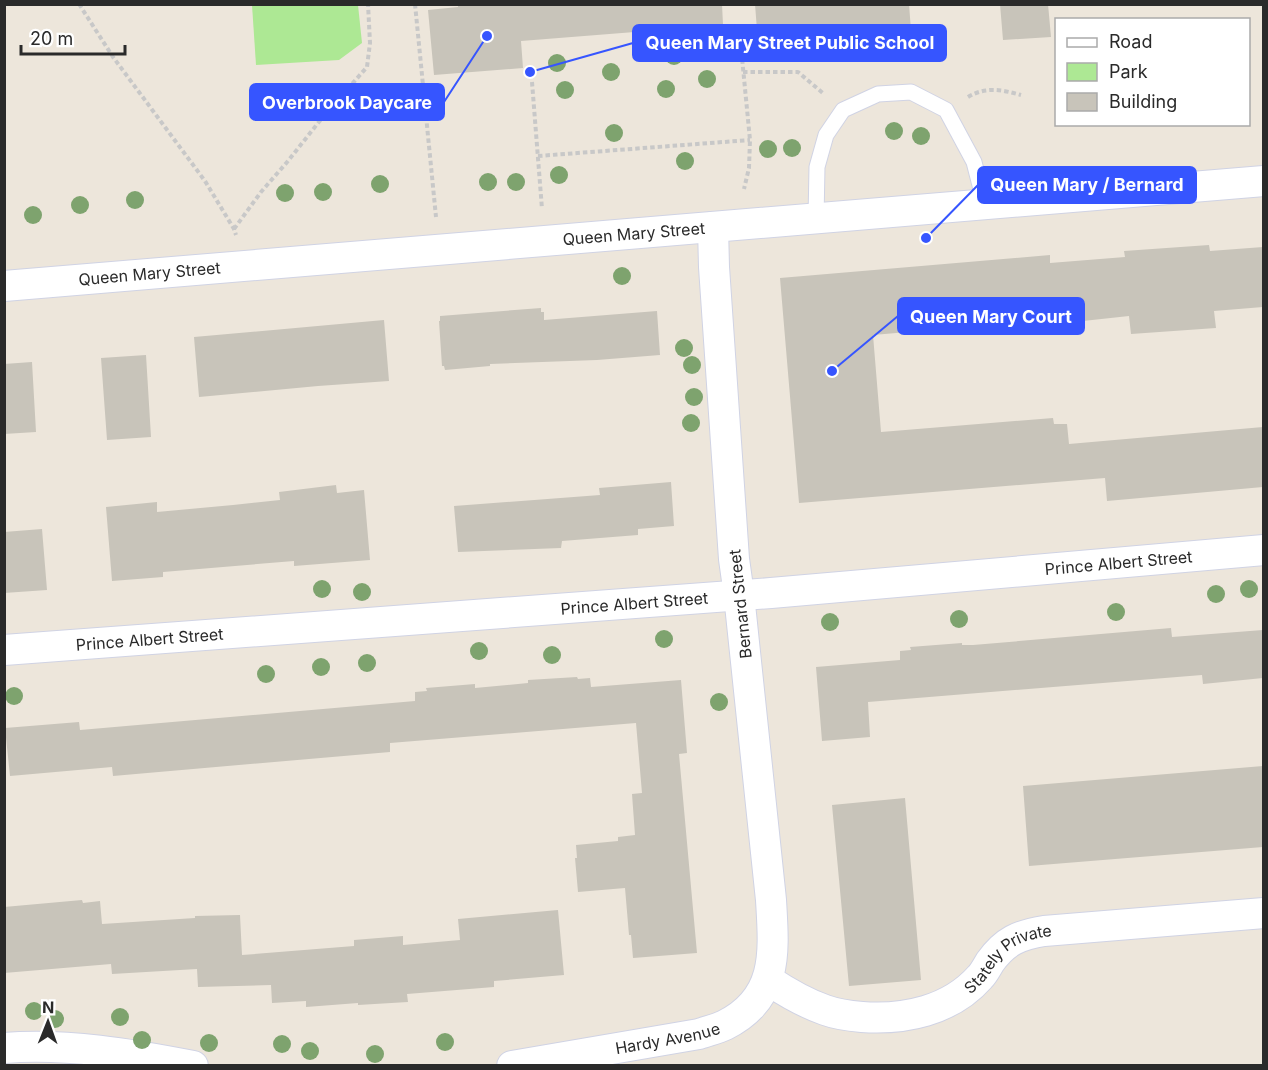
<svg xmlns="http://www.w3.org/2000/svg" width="1268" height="1070" viewBox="0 0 1268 1070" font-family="Inter,sans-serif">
  <rect width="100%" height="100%" fill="#ede6db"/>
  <path fill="#ade894" d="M252,5H358L362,43L339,60L256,65Z"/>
  <path fill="#c8c4ba" d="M458,4H722L723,25L521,41L523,68L434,75L428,10L458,7Z
    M755,4H909L912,44L759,56Z
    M1000,4H1048L1051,37L1003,40Z
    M1209,245L1210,251L1263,247V307L1214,311L1216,328L1131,334L1129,316L1083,321L1082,317L873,335L881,432L1053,418L1054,424H1067L1069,444L1263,427V487L1107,501L1105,478L799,503L780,278L1050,255V263L1125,257L1124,251Z
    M541,308V312H544V320L657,311L660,355L597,360L490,364V366L445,370L444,366H442L439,321H440V316Z
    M384,320L389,381L318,386L199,397L194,337Z
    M146,355L151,437L107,440L101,358Z
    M32,362L36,432L4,434V364Z
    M671,482L674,526L638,529V535L562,541L561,548L458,552L454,506L600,495L599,488Z
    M336,485L337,493L364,490L370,560L294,566V561L163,572V577L112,581L106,507L157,502V512L233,505L280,500L279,492Z
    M42,529L47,590L4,593V532Z
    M1171,628L1172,637L1263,630V678L1203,684L1202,675L868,702L870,737L822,741L816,667L900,660V651L911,650L910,647L962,643V645H973Z
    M577,677L578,679L590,678L591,687L681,680L687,753L679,754L697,953L633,958L631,935H629L625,888L578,892L575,858H577L576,845L618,841V837L635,835L632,794L642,793L636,723L390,743V752L113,776L112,767L10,776L5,728L79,722L80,730L415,701V692L427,691L426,688L475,684V688L528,683V680Z
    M1263,766V847L1029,866L1023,786Z
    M905,798L921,980L849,986L832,805Z
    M82,900L83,903L100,901L102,924L195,918V916L240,915L242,955L354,946V940L403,936V945L460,940L458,919L558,910L564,975L494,981V987L407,994L408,1002L358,1005V1003L306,1007V1001L272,1003L271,985L198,987L197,969L112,974L111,964L4,973V907Z"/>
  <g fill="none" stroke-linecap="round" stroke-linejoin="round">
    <g stroke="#d0d3e4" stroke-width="17">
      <path id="lane" d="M816,219L817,167L826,135L843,110L878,94L911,92L946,110L974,162L985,205"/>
    </g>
    <g stroke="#d0d3e4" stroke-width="32">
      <g id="street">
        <path id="s1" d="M4,286C424,249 844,218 1264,181"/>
        <path id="s2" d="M4,650L771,593L1264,550"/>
        <path id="s3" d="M768,980C786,992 805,1003 825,1010C836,1014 850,1016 862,1017C904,1020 950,1011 980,977C984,973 987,967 990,962C1005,941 1019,935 1044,931L1264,913"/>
        <path d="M4,1048C68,1043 131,1054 193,1066"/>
        <path id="s4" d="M512,1066L699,1034C707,1031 717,1029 725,1025C779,998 774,951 771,900L739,595L734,559L714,267L713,227"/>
      </g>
    </g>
    <path stroke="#c8c8c8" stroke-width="4" stroke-dasharray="4.5 3" stroke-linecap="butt" d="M79,4L113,57L205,181L234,229L236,235
      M415,4L436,217
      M740,37L750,140L749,168L744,189
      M743,72H798L824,94
      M532,82L542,209
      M968,97C986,86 1003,90 1021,95
      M538,156L750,140
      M234,229L261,192L288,161L322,118L367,67L370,43L368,4"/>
    <use href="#lane" stroke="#fff" stroke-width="15"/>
    <use href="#street" stroke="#fff" stroke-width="30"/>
  </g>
  <g fill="#7ea36e">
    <circle cx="719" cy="53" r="9"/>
    <circle cx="674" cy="56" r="9"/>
    <circle cx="557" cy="63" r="9"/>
    <circle cx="611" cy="72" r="9"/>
    <circle cx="707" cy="79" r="9"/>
    <circle cx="666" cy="89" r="9"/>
    <circle cx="565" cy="90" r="9"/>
    <circle cx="894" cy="131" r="9"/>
    <circle cx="614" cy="133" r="9"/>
    <circle cx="921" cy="136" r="9"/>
    <circle cx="792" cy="148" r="9"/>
    <circle cx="768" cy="149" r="9"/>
    <circle cx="685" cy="161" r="9"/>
    <circle cx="559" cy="175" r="9"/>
    <circle cx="488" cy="182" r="9"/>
    <circle cx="516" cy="182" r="9"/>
    <circle cx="380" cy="184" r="9"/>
    <circle cx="323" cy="192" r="9"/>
    <circle cx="285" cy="193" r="9"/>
    <circle cx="135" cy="200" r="9"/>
    <circle cx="80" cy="205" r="9"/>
    <circle cx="33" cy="215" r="9"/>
    <circle cx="622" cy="276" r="9"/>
    <circle cx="684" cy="348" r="9"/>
    <circle cx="692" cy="365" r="9"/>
    <circle cx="694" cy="397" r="9"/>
    <circle cx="691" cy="423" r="9"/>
    <circle cx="322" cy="589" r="9"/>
    <circle cx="1249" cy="589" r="9"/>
    <circle cx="362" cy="592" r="9"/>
    <circle cx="1216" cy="594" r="9"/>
    <circle cx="1116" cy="612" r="9"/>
    <circle cx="959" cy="619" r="9"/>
    <circle cx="830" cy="622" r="9"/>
    <circle cx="664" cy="639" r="9"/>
    <circle cx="479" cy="651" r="9"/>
    <circle cx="552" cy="655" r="9"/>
    <circle cx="367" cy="663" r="9"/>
    <circle cx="321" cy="667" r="9"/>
    <circle cx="266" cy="674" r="9"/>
    <circle cx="14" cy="696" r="9"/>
    <circle cx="719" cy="702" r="9"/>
    <circle cx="34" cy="1011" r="9"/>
    <circle cx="120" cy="1017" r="9"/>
    <circle cx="55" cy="1019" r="9"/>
    <circle cx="142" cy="1040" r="9"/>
    <circle cx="445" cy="1042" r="9"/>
    <circle cx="209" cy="1043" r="9"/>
    <circle cx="282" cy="1044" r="9"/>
    <circle cx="310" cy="1051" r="9"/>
    <circle cx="375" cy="1054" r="9"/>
  </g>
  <g text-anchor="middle" stroke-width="5" stroke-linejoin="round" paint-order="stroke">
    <g font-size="16" fill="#2a2a2a" stroke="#fff">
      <text dy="6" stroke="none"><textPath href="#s1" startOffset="632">Queen Mary Street</textPath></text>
      <text dy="6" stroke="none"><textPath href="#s1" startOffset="146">Queen Mary Street</textPath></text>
      <text dy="6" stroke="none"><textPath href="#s2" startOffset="1118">Prince Albert Street</textPath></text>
      <text dy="6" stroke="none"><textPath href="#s2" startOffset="632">Prince Albert Street</textPath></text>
      <text transform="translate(740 604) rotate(-96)" y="6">Bernard Street</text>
      <text dy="6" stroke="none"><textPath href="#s2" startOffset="146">Prince Albert Street</textPath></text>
      <text dy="6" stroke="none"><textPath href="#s3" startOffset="267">Stately Private</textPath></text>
      <text dy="6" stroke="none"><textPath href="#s4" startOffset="158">Hardy Avenue</textPath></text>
    </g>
  </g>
  <path fill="none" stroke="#3655ff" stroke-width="2" d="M530 72L633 43M487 36L444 102M926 238L978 185M832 371L898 316"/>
  <g fill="#3655ff" stroke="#fff" stroke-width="2">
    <circle cx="530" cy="72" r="6"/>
    <circle cx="487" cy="36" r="6"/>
    <circle cx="926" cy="238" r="6"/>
    <circle cx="832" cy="371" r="6"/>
  </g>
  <g fill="#3655ff" stroke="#3655ff" stroke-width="2">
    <rect x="633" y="25" width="313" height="36" rx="6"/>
    <rect x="250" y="84" width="194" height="36" rx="6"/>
    <rect x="978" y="167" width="218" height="36" rx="6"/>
    <rect x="898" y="298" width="186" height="36" rx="6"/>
  </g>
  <g font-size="18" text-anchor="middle" font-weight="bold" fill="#fff">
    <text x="790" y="49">Queen Mary Street Public School</text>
    <text x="347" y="109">Overbrook Daycare</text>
    <text x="1087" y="191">Queen Mary / Bernard</text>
    <text x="991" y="323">Queen Mary Court</text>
  </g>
  <rect width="1268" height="1070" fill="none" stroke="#2a2a2a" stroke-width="12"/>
  <rect x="1055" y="18" width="195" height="108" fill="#ffffff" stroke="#aaaaaa" stroke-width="1.5"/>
  <rect x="1067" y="38" width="30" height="9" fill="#ffffff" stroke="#aaaaaa" stroke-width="1.5"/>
  <text x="1109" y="48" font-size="18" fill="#2a2a2a">Road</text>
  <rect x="1067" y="63" width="30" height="18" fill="#ade894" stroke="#aaaaaa" stroke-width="1.5"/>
  <text x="1109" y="78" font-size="18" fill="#2a2a2a">Park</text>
  <rect x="1067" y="93" width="30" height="18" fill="#c8c4ba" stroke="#aaaaaa" stroke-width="1.5"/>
  <text x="1109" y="108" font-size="18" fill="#2a2a2a">Building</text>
  <g transform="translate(48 1022) rotate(1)" stroke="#ffffff" stroke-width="4.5" paint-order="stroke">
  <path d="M0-4.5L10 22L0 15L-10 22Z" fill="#2a2a2a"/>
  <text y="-9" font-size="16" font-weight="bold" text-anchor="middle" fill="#2a2a2a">N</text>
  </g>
  <path d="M21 45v9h104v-9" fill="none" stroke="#2a2a2a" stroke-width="3"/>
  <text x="30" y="45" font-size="18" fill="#2a2a2a" stroke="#ffffff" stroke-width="4.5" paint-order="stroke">20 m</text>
</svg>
